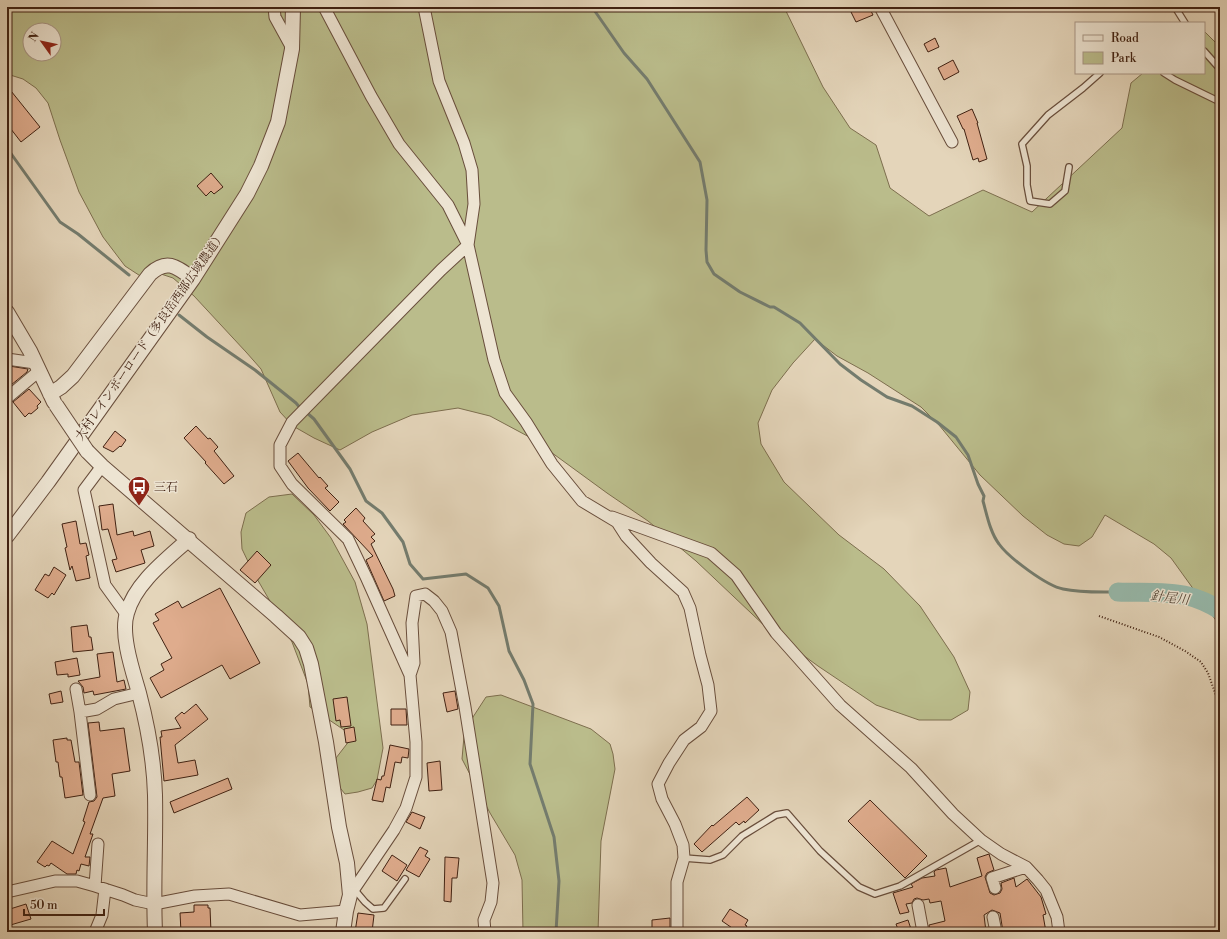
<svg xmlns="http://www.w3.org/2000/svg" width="1227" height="939" viewBox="0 0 1227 939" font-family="'Libre Bodoni','Noto Serif JP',serif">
  <rect width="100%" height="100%" fill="#e4d5ba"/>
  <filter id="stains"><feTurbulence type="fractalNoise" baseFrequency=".005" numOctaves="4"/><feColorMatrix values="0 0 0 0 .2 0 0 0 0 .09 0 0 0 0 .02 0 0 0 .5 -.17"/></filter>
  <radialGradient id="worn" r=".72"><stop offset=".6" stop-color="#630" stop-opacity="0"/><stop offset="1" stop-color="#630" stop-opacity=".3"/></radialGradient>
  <path fill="#babc8b" stroke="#7d6e4e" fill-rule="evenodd" d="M7,7H784L823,87L850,128L876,145L890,188L929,216L983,190L1032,212L1122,128L1131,83L1143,73H1204V31L1220,47V626L1171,558L1154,544L1105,515L1092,537L1079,546L1064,544L1047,535L1023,516L980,475L939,425L921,407L868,373L837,356L815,339L793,363L772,390L758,423L761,444L784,482L839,535L884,569L920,606L954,657L970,692L968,710L951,720H919L876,705L818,666L770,631L696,561L648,521L607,493L533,439L490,416L458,408L412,415L372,432L340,450L314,438L293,426L280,412L261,369L246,352L194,296L173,278L161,274L148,281L125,266L103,237L79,192L60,140L48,103L36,88L23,79L7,74ZM30,30H54V54H30Z
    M292,494L314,515L331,538L355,582L367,624L383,748L377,780L372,788L358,792L345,794L337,784L336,758L353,736L310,707L308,684L292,642L274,608L253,572L242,549L241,532L246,513L269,497Z
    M501,695L591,729L610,744L613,754L615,769L601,841L598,932H523L522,880L515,855L490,813L462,759L464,736L473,717L486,697Z"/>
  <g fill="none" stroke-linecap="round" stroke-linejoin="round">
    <path stroke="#747c6e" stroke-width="3" d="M592,7L624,53L647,79L700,162L707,200L706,250L707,262L714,274L740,292L770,307H774L800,323L840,364L861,380L887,397L912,406L937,422L956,437L968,455L978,484L984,496L983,501C987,515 990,532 999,544C1009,558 1047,586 1063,589C1081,593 1100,592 1118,592
      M7,148L60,222L78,234L129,275
      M179,315L207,337L255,370L296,403L301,409
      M306,412L314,419L350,469L366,501L382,513L403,542L410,564L423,579L466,574L488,588L499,606L509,651L524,680L533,704L530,764L554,837L559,881L556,932"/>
    <path stroke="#96b9ab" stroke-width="19" d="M1118,592C1141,593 1166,591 1188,596C1200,599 1210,604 1220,610"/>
  </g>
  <path fill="#dfac8d" stroke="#402112" d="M862,7H869L873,15L856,22L851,12Z
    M935,38L939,47L928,52L924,44Z
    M953,60L959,72L944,80L938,68Z
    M7,86L40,127L21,142L7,124Z
    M972,109L978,123H977L987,159L979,162L978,158L973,160L964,129H963L957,116Z
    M211,173L223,187L214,194L211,191L206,196L197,186Z
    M9,366L28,369L27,372L11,385H7Z
    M29,389L41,402L37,406L38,408L31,414L29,413L25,417L13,402Z
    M196,426L208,439L210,438L218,447L214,451L234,476L224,484L205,463L206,462L184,438Z
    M115,431L126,440L121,447L120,446L113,452L103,447Z
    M298,453L319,478L320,477L328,486L325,488L339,502L330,511L308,488L288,461Z
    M113,504L117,535L133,531L134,536L150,531L154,546L141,550L145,563L116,572L112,560L117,559L108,529L102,530L99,506Z
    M356,508L365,518L363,521L375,534L371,537L375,541L371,544L393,589L395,596L384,601L366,560L373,556L343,524L346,522L344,520Z
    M76,521L80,544L86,543L89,555L86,556L90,578L76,581L72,566L70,570L65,548L67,547L62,524Z
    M257,551L271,565L255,583L240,570Z
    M54,567L66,575L54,595L52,593L48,598L35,590L45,574L49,576Z
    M220,588L260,663L230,679L222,665L161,698L150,678L164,670L161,664L172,658L153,623L159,620L155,614L178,601L182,608Z
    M87,625L89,637H91L93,650L73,652L71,627Z
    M113,652L117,682L124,680L126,689L94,695L93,691L84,693L83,687L78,681L100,677L97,654Z
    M77,658L80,675L68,677V674L57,675L55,662Z
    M61,691L63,702L51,704L49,694Z
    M455,691L458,709L447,712L443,693Z
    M347,697L351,726L341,727L340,720L336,721L333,699Z
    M196,704L208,719L175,745L178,763L195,760L198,775L164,781L160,737H162L161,731L181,728L175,718L182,712L184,714Z
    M391,709H406L407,725H391Z
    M99,722L100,731L124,728L130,771L112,774L115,796L103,798L90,834H93L85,857H90L89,866L81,864L79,871L77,870L76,874H67L51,863L49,866L47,865L45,867L37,862L52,841L73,854L85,822L83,821L89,802L94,801L97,797L88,723Z
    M354,727L356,741L346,743L344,729Z
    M67,738V740H71L75,762H79L83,795L65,798L62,777H60L58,762H56L53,740Z
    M390,745L409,749L408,758L402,757L401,763L395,762L390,788L386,787L383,802L372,800L377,779L381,780L382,776H384Z
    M440,761L442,790L429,791L427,763Z
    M228,778L232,789L174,813L170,802Z
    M747,797L759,810L745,823L744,821L739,825L736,822L702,852L694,844L712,825L713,826Z
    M870,800L927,856L905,878L848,821Z
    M412,812L425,817L420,829L406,822Z
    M420,847L428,851L425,856L430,859L419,877L406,870Z
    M989,854L994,870L987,873L985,877L990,893L994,895L1000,893L1002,889L1001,883L1014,878L1016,887L1027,879L1041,897L1046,914L1043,915L1046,932H1003L1000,913L992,910L984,915L986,932H930L929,925L945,921L941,901L930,903L929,899L923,900L917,898L914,899L912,903L906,904L909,912L900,914L893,893L913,887L911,884L922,878L935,876L934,872L936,870L946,868L950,887L982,876L977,858Z
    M392,855L407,865L397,881L382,871Z
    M445,857L459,858L457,878H452L451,902L444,901Z
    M26,904L31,919L7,926V916L11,914L10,909Z
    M194,905H208V908H210L211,932H181L180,913L194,912Z
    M730,909L748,920L745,925L747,926L743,932H738L722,921Z
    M358,913L374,915L372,932H355Z
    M670,918V930L667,931L668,932H652V920Z
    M908,920L912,932H899L896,924Z"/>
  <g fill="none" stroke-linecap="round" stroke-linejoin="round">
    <g stroke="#694e3c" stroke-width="8">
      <path id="service" d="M1175,7L1185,23
        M1204,51L1220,69
        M1164,73L1175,80L1216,100H1220
        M1069,167L1065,191L1050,204L1030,201L1027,185V166L1022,144L1048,115L1083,88L1100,73
        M684,858L710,860L723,855L742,836L776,815L787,813L820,851L859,887L875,894L900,886L981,840
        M354,889L365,902L373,909L384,908L405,879"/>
    </g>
    <g stroke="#694e3c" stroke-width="13">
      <path id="minor" d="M274,7L275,17L292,48
        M324,7L371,96L399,144L448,205L468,245L494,360L505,393L526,422L552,464L582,501L617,522L626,536L651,563L683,592L690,608L700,655L708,685L711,711L701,727L684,740L669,763L658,784L662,799L675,824L683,845L684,858L677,882V932
        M880,7L952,142
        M7,359L35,363
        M7,398L39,371
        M102,466L84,490L105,585L126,614
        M612,517L711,553L736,575L776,633L840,705L911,768L953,814L981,840L1001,854L1026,867L1038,880L1046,890L1057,917L1059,932
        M410,675L414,663L412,623L416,596L425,594L434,601L442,611L451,632L465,707L493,883L491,902L484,920L485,932
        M76,689L80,712L97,709L114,699L139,693
        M80,712L90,795
        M95,886L98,844
        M995,888L992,878L1026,867
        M7,892L55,881H77L95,886L123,895L135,900L154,904L195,896L229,894L300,915L346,911
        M350,895L394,830L406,808L416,777V742L410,675L367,579L348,539L292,484L280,466V445L292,422L441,270L468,245L474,204L472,170L464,143L439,81L424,7
        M918,905L923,932
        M993,917L996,932
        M95,932L102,915L105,889"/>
    </g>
    <g stroke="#694e3c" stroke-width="16">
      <path id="tertiary" d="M7,312L30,351L54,402
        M50,394L61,387L73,376L150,274C167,258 177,267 193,279
        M87,451L102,466L276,616L299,637L306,648L311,664L326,742L339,827L347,863L350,895L346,911L343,932
        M7,536L48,482L193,279L247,194L261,166L278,122L292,49L293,7
        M155,932C153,886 156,841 155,795C154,761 148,727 139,693C133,672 120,634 127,613C135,583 167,559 189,539"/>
    </g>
    <path stroke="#402112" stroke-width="2" stroke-dasharray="1 2" stroke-linecap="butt" d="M1099,616L1159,637L1185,651L1201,662L1208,673L1220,707"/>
    <use href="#service" stroke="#ede4d2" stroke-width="5.5"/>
    <use href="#minor" stroke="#ede4d2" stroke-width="11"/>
    <use href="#tertiary" stroke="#ede4d2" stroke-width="14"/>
    <g stroke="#694e3c" stroke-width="16" stroke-linecap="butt">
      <path id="tertiary-bridge" d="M56,405L87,451"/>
    </g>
    <use href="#tertiary-bridge" stroke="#ede4d2" stroke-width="14"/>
  </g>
  <defs>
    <g id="bus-pin" transform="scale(1.15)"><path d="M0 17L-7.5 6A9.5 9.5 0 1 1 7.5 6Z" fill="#8f2418" stroke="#ede4d2"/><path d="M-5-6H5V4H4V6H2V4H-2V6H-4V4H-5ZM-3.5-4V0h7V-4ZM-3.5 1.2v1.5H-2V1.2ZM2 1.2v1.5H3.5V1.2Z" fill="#fff"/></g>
  </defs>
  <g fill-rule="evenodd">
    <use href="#bus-pin" x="139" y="487"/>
  </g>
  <g text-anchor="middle" stroke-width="3" stroke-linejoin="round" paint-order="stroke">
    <g font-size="12" fill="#402112" stroke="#ede4d2">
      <text transform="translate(150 336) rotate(-55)" y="4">大村レインボーロード（多良岳西部広域農道）</text>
    </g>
    <g font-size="12" fill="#402112" stroke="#ede4d2" text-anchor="start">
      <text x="154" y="491">三石</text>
    </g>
    <g font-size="13" font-style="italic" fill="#564738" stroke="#ede4d2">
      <text transform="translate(1170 597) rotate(7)" y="5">針尾川</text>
    </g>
  </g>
  <rect width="1227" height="939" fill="none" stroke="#e4d5ba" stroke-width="24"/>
  <rect x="8" y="8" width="1211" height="923" fill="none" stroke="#402112" stroke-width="2"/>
  <rect x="12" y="12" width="1203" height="915" fill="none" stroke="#402112"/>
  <rect x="1075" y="22" width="130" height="52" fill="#ede4d2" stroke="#a89685"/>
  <rect x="1083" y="35" width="20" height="6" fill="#ede4d2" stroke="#a89685"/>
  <text x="1111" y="42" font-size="12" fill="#402112">Road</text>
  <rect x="1083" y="52" width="20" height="12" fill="#babc8b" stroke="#a89685"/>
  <text x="1111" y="62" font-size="12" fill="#402112">Park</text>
  <g transform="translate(42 42) rotate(303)"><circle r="19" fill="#ede4d2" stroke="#a89685"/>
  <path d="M0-3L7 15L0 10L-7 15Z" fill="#8f2418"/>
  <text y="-6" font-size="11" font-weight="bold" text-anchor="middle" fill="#402112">N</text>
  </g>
  <path d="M24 909v6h80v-6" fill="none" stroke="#402112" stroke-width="2"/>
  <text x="30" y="909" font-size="12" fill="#402112" stroke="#ede4d2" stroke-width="3" paint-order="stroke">50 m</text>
  <rect width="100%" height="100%" filter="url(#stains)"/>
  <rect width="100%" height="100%" fill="url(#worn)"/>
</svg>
